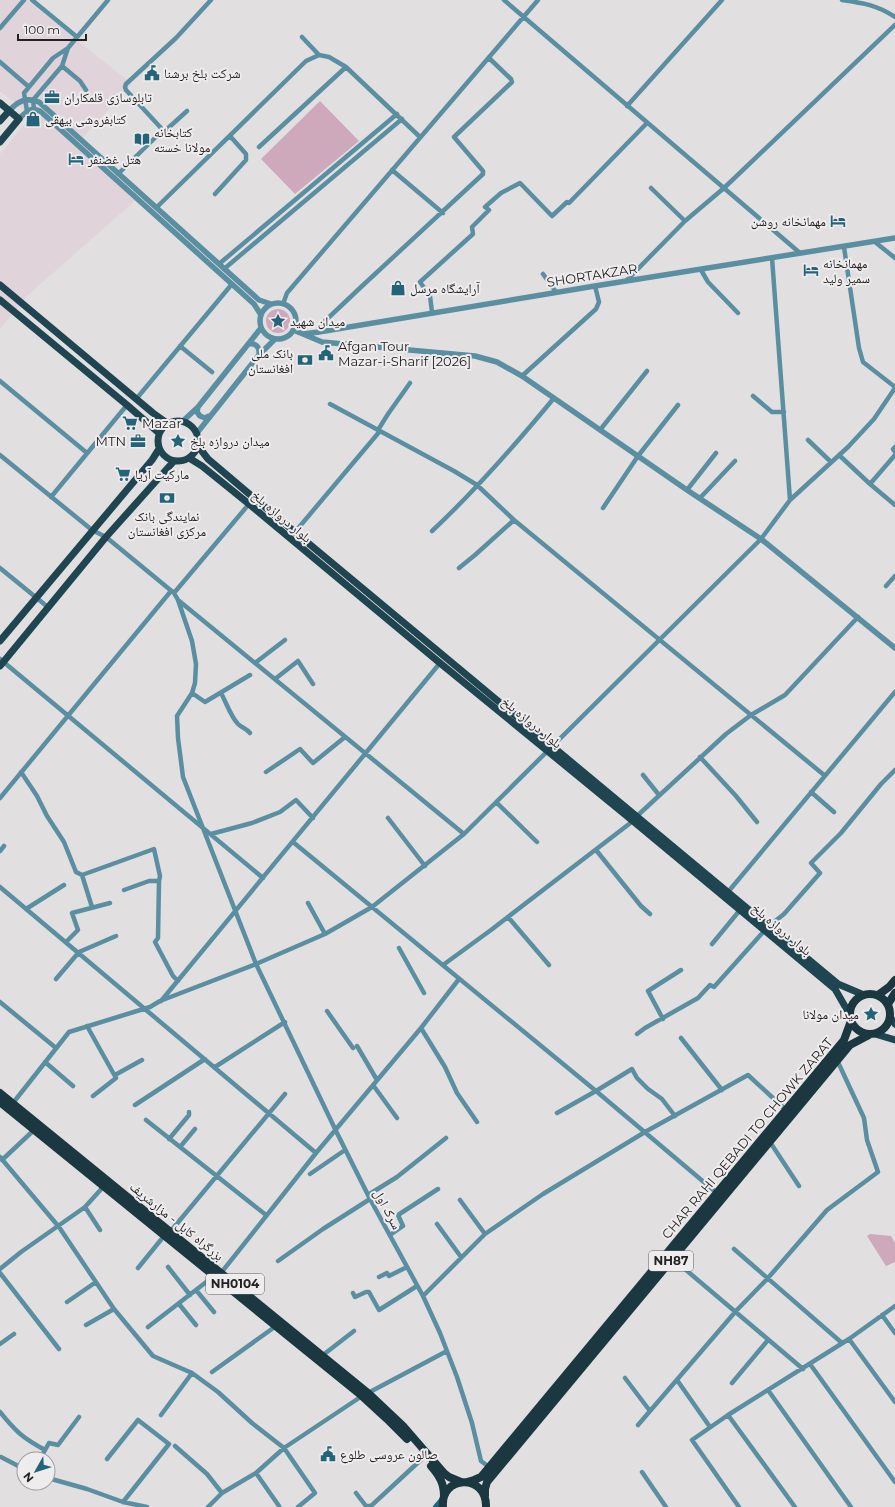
<svg xmlns="http://www.w3.org/2000/svg" width="895" height="1507" viewBox="0 0 895 1507" font-family="Montserrat,'Noto Naskh Arabic',sans-serif">
  <rect width="100%" height="100%" fill="#e2dfe0"/>
  <path fill="#e0d4da" d="M0,0H27L132,84L76,145L136,200L28,295L0,329V154L31,116L0,91Z"/>
  <path fill="#cea8bb" d="M320,101L359,141L295,194L261,159Z
    M266 321a12 12 0 1 1 24 0a12 12 0 1 1-24 0Z
    M870,1234L891,1236L895,1243V1262L886,1266L867,1236Z"/>
  <g fill="none" stroke-linecap="round" stroke-linejoin="round">
    <path stroke="#5a8fa2" stroke-width="4.5" d="M32,0L77,37
      M504,0L800,253
      M842,0C863,3 877,5 895,17
      M0,28L24,0
      M302,37L319,55L329,57L346,67L420,137
      M0,62L29,87
      M62,66L80,81L86,90
      M627,106L722,0
      M34,109L33,100L62,66L68,48
      M27,111L24,93L53,58L68,48L108,0
      M162,131L161,128L126,90L125,87L126,84L176,38L211,0
      M259,147L346,67
      M392,170L443,213
      M118,174L162,131L166,130L187,111
      M651,188L685,221
      M215,194L246,160V154L230,136
      M157,207L306,61L319,55
      M875,242L895,258
      M844,247L859,348L863,362L895,387
      M219,264L397,114
      M224,269L402,119
      M701,270L708,282L738,313
      M543,274L556,292
      M626,281L685,221L724,188L895,25
      M283,304L287,293L538,0
      M432,312L430,296L420,282L473,234L472,227L489,210L485,207L501,193L520,183L552,216L567,202L569,203L647,123
      M319,332L325,321L361,287L483,174V171L454,137L512,82L511,79L489,58
      M180,346L212,372
      M522,376L596,309L599,302L595,286
      M0,381L87,453
      M753,396L772,412H784
      M137,398L232,284
      M330,404L454,471L477,485L514,520L824,775
      M378,430L388,414L410,383
      M600,430L647,371
      M808,440L831,462
      M895,447L893,449L895,452
      M0,455L92,530L106,537L174,593L178,600L464,834
      M839,455L870,484L895,505
      M870,484L895,455
      M687,490L716,453
      M51,497L127,405
      M700,498L735,461
      M790,500L848,447L874,419L895,388
      M603,508L638,456L678,405
      M432,531C476,490 516,444 554,398
      M295,532L380,431
      M0,568L49,608
      M459,568L475,555L514,520
      M886,586L895,576
      M174,593L249,504
      M178,600L192,641L196,664L195,683L192,693L177,716L178,738L183,777L256,964L336,1131L370,1199L423,1296L440,1333L457,1377L472,1423L481,1461L489,1467
      M0,659L263,878
      M255,663L285,640
      M275,679L298,661L313,684
      M192,693L205,702L250,675
      M221,693C226,702 231,717 238,724C242,728 246,728 250,733
      M700,757L736,796L757,822
      M21,772L37,796L47,816L64,842L76,872L82,875L154,849L160,876L159,881L158,938L155,942L173,976L178,981
      M266,772L300,749L313,763L345,737
      M643,775L659,795
      M811,792L834,812
      M0,798L171,591
      M497,803L537,842
      M637,816L726,734L751,715L785,695L858,617
      M388,818L425,866
      M211,834L252,823L280,812L296,800L313,818
      M293,842L596,1091L718,1194
      M596,850L641,906L650,914
      M0,851L4,846
      M82,875L92,907
      M0,887L316,1153
      M124,890L149,881H159
      M728,892L895,692
      M308,903L325,934
      M26,909L64,885
      M508,917L549,965
      M769,926L784,914L820,873L811,863L841,833L881,784L895,770
      M66,942L78,930L72,913L110,903
      M712,944L740,910
      M399,948L424,993
      M443,965L491,930L633,821
      M56,979L79,952L116,936
      M161,1001L440,663
      M0,1002L56,1048
      M327,1011L353,1048
      M663,1019L648,991L681,970
      M87,1026L116,1078L93,1096
      M421,1028L445,1067L457,1093L477,1122
      M637,1034L645,1028L698,998L710,985L714,987L765,930
      M681,1038L722,1090
      M357,1046L377,1080
      M45,1062L73,1086
      M215,1067L285,1022
      M115,1075L142,1060
      M373,1085L397,1118
      M13,1103L69,1032L150,1007L160,1001L256,964L325,934L372,907L464,834L761,539L790,500L772,258
      M135,1105L205,1059
      M557,1113L596,1091L632,1069L637,1078L648,1089L662,1099L675,1116
      M146,1120L266,1215
      M169,1139L189,1115V1112
      M770,1142L799,1186
      M180,1147L195,1129
      M0,1157L59,1227L114,1309L153,1356L192,1373L218,1392L252,1423L284,1448L315,1493L298,1507
      M2,1160L34,1130
      M310,1174L345,1150
      M368,1195L397,1177L446,1138
      M460,1200L485,1234
      M85,1207L100,1230
      M437,1224L461,1257
      M170,1232L285,1094
      M390,1235L403,1226L398,1215L438,1189
      M734,1249L842,1343
      M673,1259L803,1369
      M278,1261L323,1229L370,1199
      M168,1267L190,1295
      M138,1268L164,1236
      M0,1269L21,1252L85,1207L104,1186
      M0,1273L59,1349
      M221,1273L316,1153L421,1028L459,979
      M379,1277L387,1273L389,1276L407,1267
      M196,1290L214,1312
      M353,1293L355,1297L366,1292H369L379,1310L417,1286
      M423,1296L485,1234L543,1194L645,1132L748,1075L786,1110
      M67,1302L96,1282
      M179,1304L196,1325
      M882,1315L895,1333
      M86,1325L114,1309
      M148,1327L214,1276
      M849,1339L895,1402
      M0,1344L14,1334
      M323,1355L354,1331
      M810,1364L895,1482
      M212,1372L276,1326
      M625,1378L650,1411
      M677,1380L710,1427
      M732,1383L768,1340
      M768,1390L851,1507
      M368,1393L447,1351
      M0,1412C16,1432 23,1438 45,1450L40,1459
      M161,1415L192,1373
      M728,1415L795,1507
      M638,1425L736,1311L768,1278L827,1210L878,1172L867,1140L864,1118L837,1060
      M175,1446L207,1474L222,1493
      M45,1450L49,1443L58,1445L79,1417
      M1,1457L24,1469
      M107,1459L138,1420L169,1444L123,1502
      M642,1472L666,1507
      M256,1473L279,1506
      M48,1478L87,1489L123,1502L147,1507
      M356,1493L366,1506H371L424,1457
      M208,1507L222,1493L256,1473L284,1448L362,1396
      M739,1507L692,1440L728,1415L849,1339L895,1306"/>
    <path stroke="#5a8fa2" stroke-width="5.5" d="M9,111C18,101 26,97 39,102L259,300L271,304
      M19,119C26,112 30,107 40,111L254,304L261,315
      M260 321a18 18 0 1 1 36 0a18 18 0 1 1-36 0Z
      M293,330L303,334L319,332L595,286L895,238
      M303,334L322,342L475,356L497,362L522,376L687,490L761,539L895,648
      M249,344C256,343 260,347 259,355
      M198,407L197,412L200,416L205,418L209,416
      M183,421L198,407L261,328
      M197,433L259,355L275,339"/>
    <path stroke="#1f657b" stroke-width="6" d="M436,1507L443,1499"/>
    <path stroke="#1f4551" stroke-width="7" d="M0,103L19,119L0,142
      M0,121L9,111
      M0,285L153,413L167,423
      M0,300L127,405L159,433
      M158 441a20 20 0 1 1 40 0a20 20 0 1 1-40 0Z
      M198,446L208,459L254,498L838,984L864,995
      M189,458L202,466L249,504L440,663L633,821L835,989L850,1015
      M0,641L152,460L159,449
      M0,666L106,537L174,461
      M890,1017L895,1024
      M875,1034L895,1040"/>
    <path stroke="#1b3841" stroke-width="8" d="M850 1014a20 20 0 1 1 40 0a20 20 0 1 1-40 0Z
      M878,995L889,987L895,980
      M888,1004L895,993
      M0,1093L368,1393L404,1427L444,1473L449,1477L461,1482
      M0,1102L362,1396L387,1419L407,1439
      M431,1466C439,1475 444,1483 444,1496
      M467,1482L474,1480L481,1477L844,1040L851,1021
      M485,1496V1489L487,1482L850,1045L869,1035
      M443,1507C440,1475 487,1473 486,1507"/>
  </g>
  <defs>
    <g id="civic-bare" transform="scale(1.2)"><path d="M-.6-6.5H3V-4.5H.6V-3L4-1V1h2V6H-6V1h2V-1L-.6-3ZM-1.2 2.5V6h2.4V2.5Z" fill="#246479" stroke="#efecee" stroke-width="2.5" paint-order="stroke"/></g>
    <g id="office-bare" transform="scale(1.2)"><path d="M-6-3h4V-5.5h4V-3h4V5H-6ZM-1-4.5V-3h2v-1.5ZM-6 0V1H6V0Z" fill="#246479" stroke="#efecee" stroke-width="2.5" paint-order="stroke"/></g>
    <g id="shop-bare" transform="scale(1.2)"><path d="M-5-2.5h2.3a2.7 3.5 0 0 1 5.4 0H5L5.5 6h-11ZM-1.5-2.5h3a1.5 2.3 0 0 0-3 0Z" fill="#246479" stroke="#efecee" stroke-width="2.5" paint-order="stroke"/></g>
    <g id="library-bare" transform="scale(1.2)"><path d="M-6-4Q-3-5.5-.7-3.5V5Q-3 3-6 4ZM6-4Q3-5.5 .7-3.5V5Q3 3 6 4Z" fill="#246479" stroke="#efecee" stroke-width="2.5" paint-order="stroke"/></g>
    <g id="hotel-bare" transform="scale(1.2)"><path d="M-6-4.5h1.5V1H6V5H4.5V3h-9V5H-6ZM-4 0a1.8 1.8 0 1 1 3.6 0ZM.5 0V-2.5h3Q6-2.5 6 0Z" fill="#246479" stroke="#efecee" stroke-width="2.5" paint-order="stroke"/></g>
    <g id="sight-bare" transform="scale(1.2)"><path d="M0-6L1.8-2.2L6-1.7L2.9 1.2L3.7 5.4L0 3.3L-3.7 5.4L-2.9 1.2L-6-1.7L-1.8-2.2Z" fill="#246479" stroke="#efecee" stroke-width="2.5" paint-order="stroke"/></g>
    <g id="bank-bare" transform="scale(1.2)"><path d="M-6-4H6V4H-6ZM0-2.3a2.3 2.3 0 1 0 0 4.6a2.3 2.3 0 1 0 0-4.6Z" fill="#246479" stroke="#efecee" stroke-width="2.5" paint-order="stroke"/></g>
    <g id="supermarket-bare" transform="scale(1.2)"><path d="M-6-5.5h2.5l.6 2H6L4.5 2H-2.5L-4.4-4H-6ZM-1.5 3.2a1.3 1.3 0 1 0 .1 0ZM3 3.2a1.3 1.3 0 1 0 .1 0Z" fill="#246479" stroke="#efecee" stroke-width="2.5" paint-order="stroke"/></g>
  </defs>
  <g fill-rule="evenodd">
    <use href="#civic-bare" x="152" y="73"/>
    <use href="#office-bare" x="52" y="97"/>
    <use href="#shop-bare" x="33" y="119"/>
    <use href="#library-bare" x="142" y="139"/>
    <use href="#hotel-bare" x="76" y="159"/>
    <use href="#hotel-bare" x="838" y="221"/>
    <use href="#hotel-bare" x="811" y="270"/>
    <use href="#shop-bare" x="398" y="288"/>
    <use href="#sight-bare" x="278" y="321"/>
    <use href="#civic-bare" x="326" y="353"/>
    <use href="#bank-bare" x="305" y="360"/>
    <use href="#supermarket-bare" x="130" y="423"/>
    <use href="#office-bare" x="138" y="441"/>
    <use href="#sight-bare" x="178" y="441"/>
    <use href="#supermarket-bare" x="123" y="474"/>
    <use href="#bank-bare" x="167" y="498"/>
    <use href="#sight-bare" x="871" y="1014"/>
    <use href="#civic-bare" x="328" y="1454"/>
  </g>
  <g text-anchor="middle" stroke-width="4" stroke-linejoin="round" paint-order="stroke">
    <g fill="#efecee" stroke="#615f61" stroke-width="1">
      <rect x="649" y="1251" width="44" height="20" rx="3"/>
      <rect x="206" y="1274" width="58" height="20" rx="3"/>
    </g>
    <g font-size="12" font-weight="bold" fill="#242324">
      <text x="671" y="1265">NH87</text>
      <text x="235" y="1288">NH0104</text>
    </g>
    <g font-size="13" fill="#242324" stroke="#efecee" text-anchor="start">
      <text x="164" y="78">شرکت بلخ برشنا</text>
      <text x="64" y="102">تابلوسازی قلمکاران</text>
      <text x="45" y="124">کتابفروشی بیهقی</text>
      <text x="154" y="137">کتابخانه<tspan x="154" dy="15">مولانا خسته</tspan></text>
      <text x="88" y="164">هتل غضنفر</text>
      <text x="826" y="226" text-anchor="end">مهمانخانه روشن</text>
      <text x="823" y="268">مهمانخانه<tspan x="823" dy="15">سمیر ولید</tspan></text>
      <text x="410" y="293">آرایشگاه مرسل</text>
      <text x="290" y="326">میدان شهید</text>
      <text x="338" y="351">Afgan Tour<tspan x="338" dy="15">Mazar-i-Sharif [2026]</tspan></text>
      <text x="293" y="358" text-anchor="end">بانک ملی<tspan x="293" dy="15">افغانستان</tspan></text>
      <text x="142" y="428">Mazar</text>
      <text x="126" y="446" text-anchor="end">MTN</text>
      <text x="190" y="446">میدان دروازه بلخ</text>
      <text x="135" y="479">مارکیت آریا</text>
      <text x="167" y="521" text-anchor="middle">نمایندگی بانک<tspan x="167" dy="15">مرکزی افغانستان</tspan></text>
      <text x="859" y="1019" text-anchor="end">میدان مولانا</text>
      <text x="340" y="1459">صالون عروسی طلوع</text>
    </g>
    <g font-size="13" fill="#242324" stroke="#efecee">
      <text transform="translate(592 275) rotate(-9)" y="5">SHORTAKZAR</text>
      <text transform="translate(282 516) rotate(40)" y="5">بلوار دروازه بلخ</text>
      <text transform="translate(532 722) rotate(39)" y="5">بلوار دروازه بلخ</text>
      <text transform="translate(782 929) rotate(40)" y="5">بلوار دروازه بلخ</text>
      <text transform="translate(747 1138) rotate(-50)" y="5">CHAR RAHI QEBADI TO CHOWK ZARAT</text>
      <text transform="translate(388 1209) rotate(62)" y="5">سرک اول</text>
      <text transform="translate(177 1221) rotate(39)" y="5">بزرگراه کابل - مزارشریف</text>
    </g>
  </g>
  <g transform="translate(36 1471) rotate(231)"><circle r="19" fill="#efecee" stroke="#9e9c9d"/>
  <path d="M0-3L7 15L0 10L-7 15Z" fill="#246479"/>
  <text y="-6" font-size="11" font-weight="bold" text-anchor="middle" fill="#242324">N</text>
  </g>
  <path d="M18 34v6h68v-6" fill="none" stroke="#242324" stroke-width="2"/>
  <text x="24" y="34" font-size="12" fill="#242324" stroke="#efecee" stroke-width="3" paint-order="stroke">100 m</text>
</svg>
